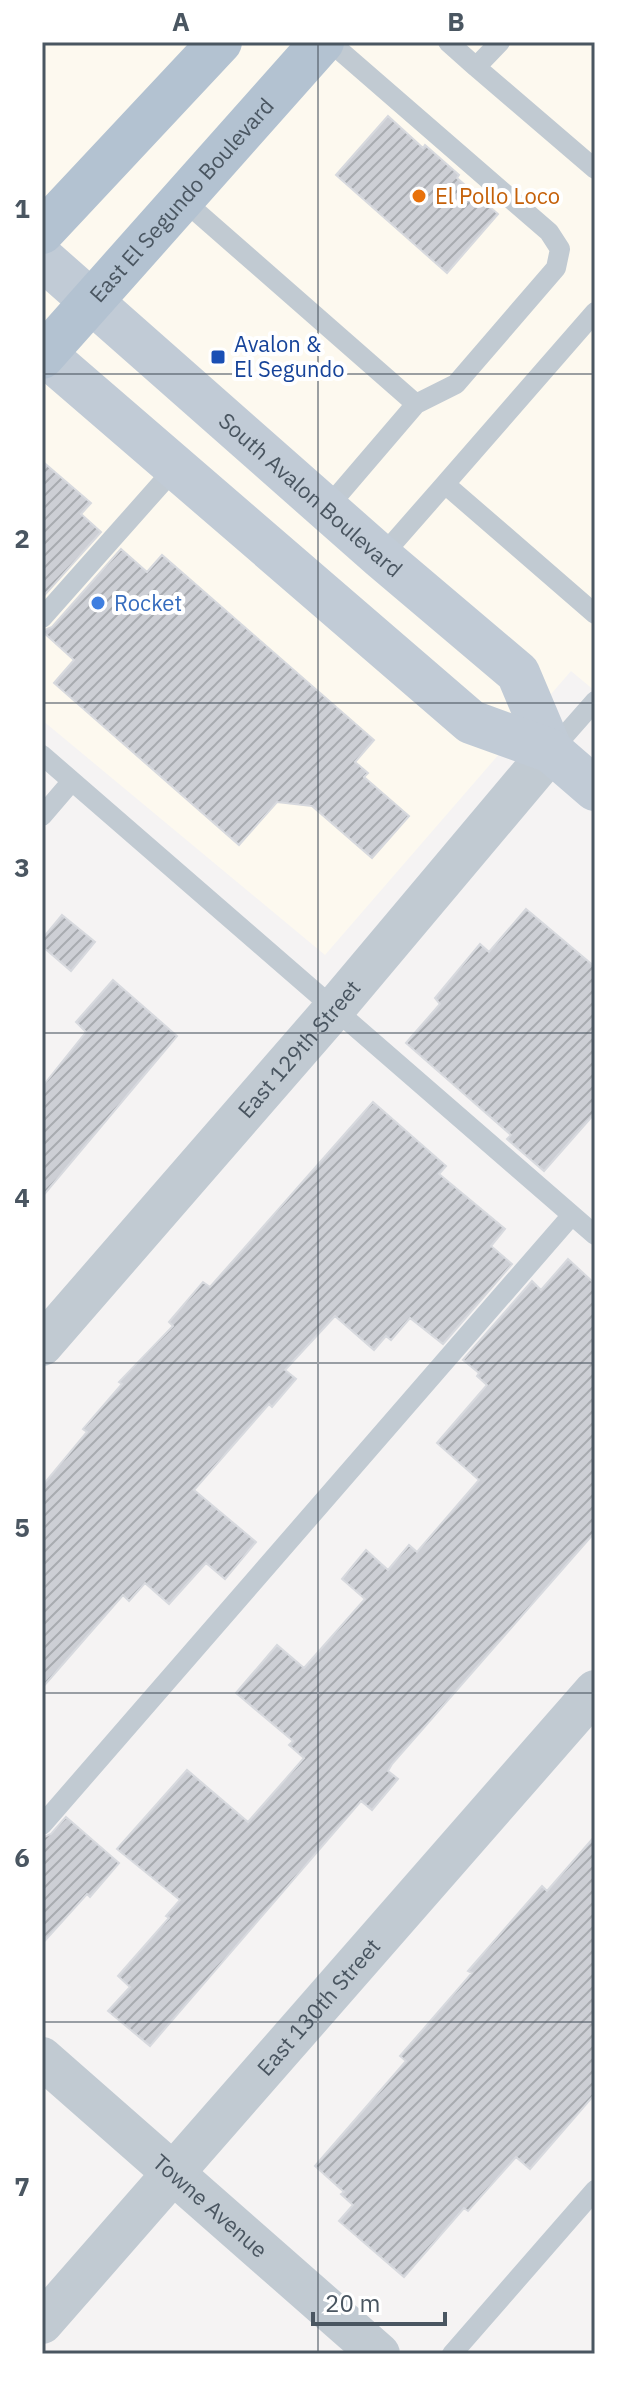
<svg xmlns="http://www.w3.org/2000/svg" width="637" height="2396" viewBox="0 0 637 2396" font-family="'IBM Plex Sans',sans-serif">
  <defs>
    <pattern id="building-hatch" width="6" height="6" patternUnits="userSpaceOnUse" patternTransform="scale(2)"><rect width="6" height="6" fill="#cdcfd5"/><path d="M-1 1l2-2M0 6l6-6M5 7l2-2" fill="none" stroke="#a8abb0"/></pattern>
  </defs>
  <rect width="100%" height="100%" fill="#f5f3f3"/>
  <path fill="#fdf9ef" d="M42,42H595V691L571,671L325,955L42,720Z"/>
  <path fill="url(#building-hatch)" stroke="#d7d9de" stroke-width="2" d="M388,116L423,148L425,145L459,175L457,178L498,214L447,273L336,175Z
    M42,461L91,503L81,514L101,532L42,598Z
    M121,549L147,572L162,555L374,740L355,762L368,773L364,777L409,816L372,858L312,806L277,802L239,845L54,683L74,660L42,631L52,627Z
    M526,909L595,967V1113L544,1171L507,1139L511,1135L406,1043L440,1004L435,998L480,944L489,952Z
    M62,915L95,942L71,971L42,946V939Z
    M113,980L177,1036L42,1197V1087L86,1032L76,1022Z
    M373,1102L446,1166L439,1174L505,1229L491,1246L512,1264L443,1344L410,1318L391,1340L386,1336L374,1350L335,1316L285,1370L296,1379L272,1407L269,1404L194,1490L256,1542L225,1579L206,1563L169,1604L145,1583L129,1601L123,1595L42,1688V1486L87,1432L83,1429L122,1384L119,1382L173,1326L169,1322L203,1282L210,1287Z
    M568,1259L595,1284V1532L392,1764L388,1771L398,1779L372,1810L361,1801L150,2046L108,2011L130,1987L118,1976L169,1918L166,1916L180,1900L117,1849L187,1770L248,1822L304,1758L289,1745L293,1741L236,1693L277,1645L304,1668L365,1599L342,1579L366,1550L388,1570L409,1545L417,1552L479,1480L437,1443L487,1385L477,1376L479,1373L463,1360L532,1281L541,1290Z
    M66,1817L119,1863L90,1897L87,1894L42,1944V1838L51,1834Z
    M595,1836V2094L530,2169L516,2157L468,2211L464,2208L404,2277L339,2221L353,2205L341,2194L344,2192L315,2166L406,2061L400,2056L472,1973L468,1971L542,1886L547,1891Z"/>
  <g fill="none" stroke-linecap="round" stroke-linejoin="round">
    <path stroke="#c1cad2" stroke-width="20" d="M330,42L549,232L560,249L556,268L456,384L416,404
      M448,42L476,67L500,42
      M476,67L595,169
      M182,199L416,404L327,508
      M595,312L445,484L595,614
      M381,557L445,484
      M42,618L176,467
      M551,751L595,701
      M42,755L595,1235
      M42,816L72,781
      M42,1825L572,1215
      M452,2354L595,2190"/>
    <g stroke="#c1cad2" stroke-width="42">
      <path id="s1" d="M42,1345L334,1009L551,751"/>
      <path id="s2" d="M42,2058L379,2354"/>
      <path id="s3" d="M42,2323L595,1691"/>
    </g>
    <g stroke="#c1cbd6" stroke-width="44">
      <path id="s4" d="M42,258L381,557L518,673L551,751"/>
      <path d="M42,352L471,722L551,751L595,789"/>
    </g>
    <g stroke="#b3c2d1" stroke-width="44">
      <path d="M42,232L220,42"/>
      <path id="s5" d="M42,357L322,42"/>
    </g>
  </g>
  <path fill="none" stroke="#4a5661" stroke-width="2" stroke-opacity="0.55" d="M318,42V2354M42,374H595M42,703H595M42,1033H595M42,1363H595M42,1693H595M42,2022H595"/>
  <circle fill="#e8710a" stroke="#fff" stroke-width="3" cx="419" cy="196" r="8"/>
  <rect fill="#1a4fb4" stroke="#fff" stroke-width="3" x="210" y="349" width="16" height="16" rx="4"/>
  <circle fill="#3f7fe0" stroke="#fff" stroke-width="3" cx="98" cy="603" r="8"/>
  <g text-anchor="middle" stroke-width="8" stroke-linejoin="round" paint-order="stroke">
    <g font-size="22" fill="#c56008" stroke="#fff" text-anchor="start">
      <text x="435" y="204">El Pollo Loco</text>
    </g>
    <g font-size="22" fill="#4a5661" stroke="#fff">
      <text dy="8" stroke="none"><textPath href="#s5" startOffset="210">East El Segundo Boulevard</textPath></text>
      <text dy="8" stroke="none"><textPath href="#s4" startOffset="358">South Avalon Boulevard</textPath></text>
      <text dy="8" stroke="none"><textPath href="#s1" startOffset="392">East 129th Street</textPath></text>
      <text dy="8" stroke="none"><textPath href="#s3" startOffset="420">East 130th Street</textPath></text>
      <text dy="8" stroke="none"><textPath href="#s2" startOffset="224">Towne Avenue</textPath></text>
    </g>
    <g font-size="22" fill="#164399" stroke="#fff" text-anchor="start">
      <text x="234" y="352">Avalon &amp;<tspan x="234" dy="25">El Segundo</tspan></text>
    </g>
    <g font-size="22" fill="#366cbe" stroke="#fff" text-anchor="start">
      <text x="114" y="611">Rocket</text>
    </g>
  </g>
  <rect width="637" height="2396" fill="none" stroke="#ffffff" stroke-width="88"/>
  <path d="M313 2312v12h132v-12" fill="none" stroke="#4a5661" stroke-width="4"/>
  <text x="325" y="2312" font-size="24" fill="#4a5661" stroke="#ffffff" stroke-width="6" paint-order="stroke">20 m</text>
  <rect x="44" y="44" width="549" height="2308" fill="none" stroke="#4a5661" stroke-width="3"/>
  <g font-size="26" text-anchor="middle" font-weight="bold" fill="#4a5661">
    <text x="181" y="31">A</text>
    <text x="456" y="31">B</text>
    <text x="22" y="218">1</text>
    <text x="22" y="548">2</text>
    <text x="22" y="877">3</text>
    <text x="22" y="1207">4</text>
    <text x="22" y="1537">5</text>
    <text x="22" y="1867">6</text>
    <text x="22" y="2196">7</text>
  </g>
</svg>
